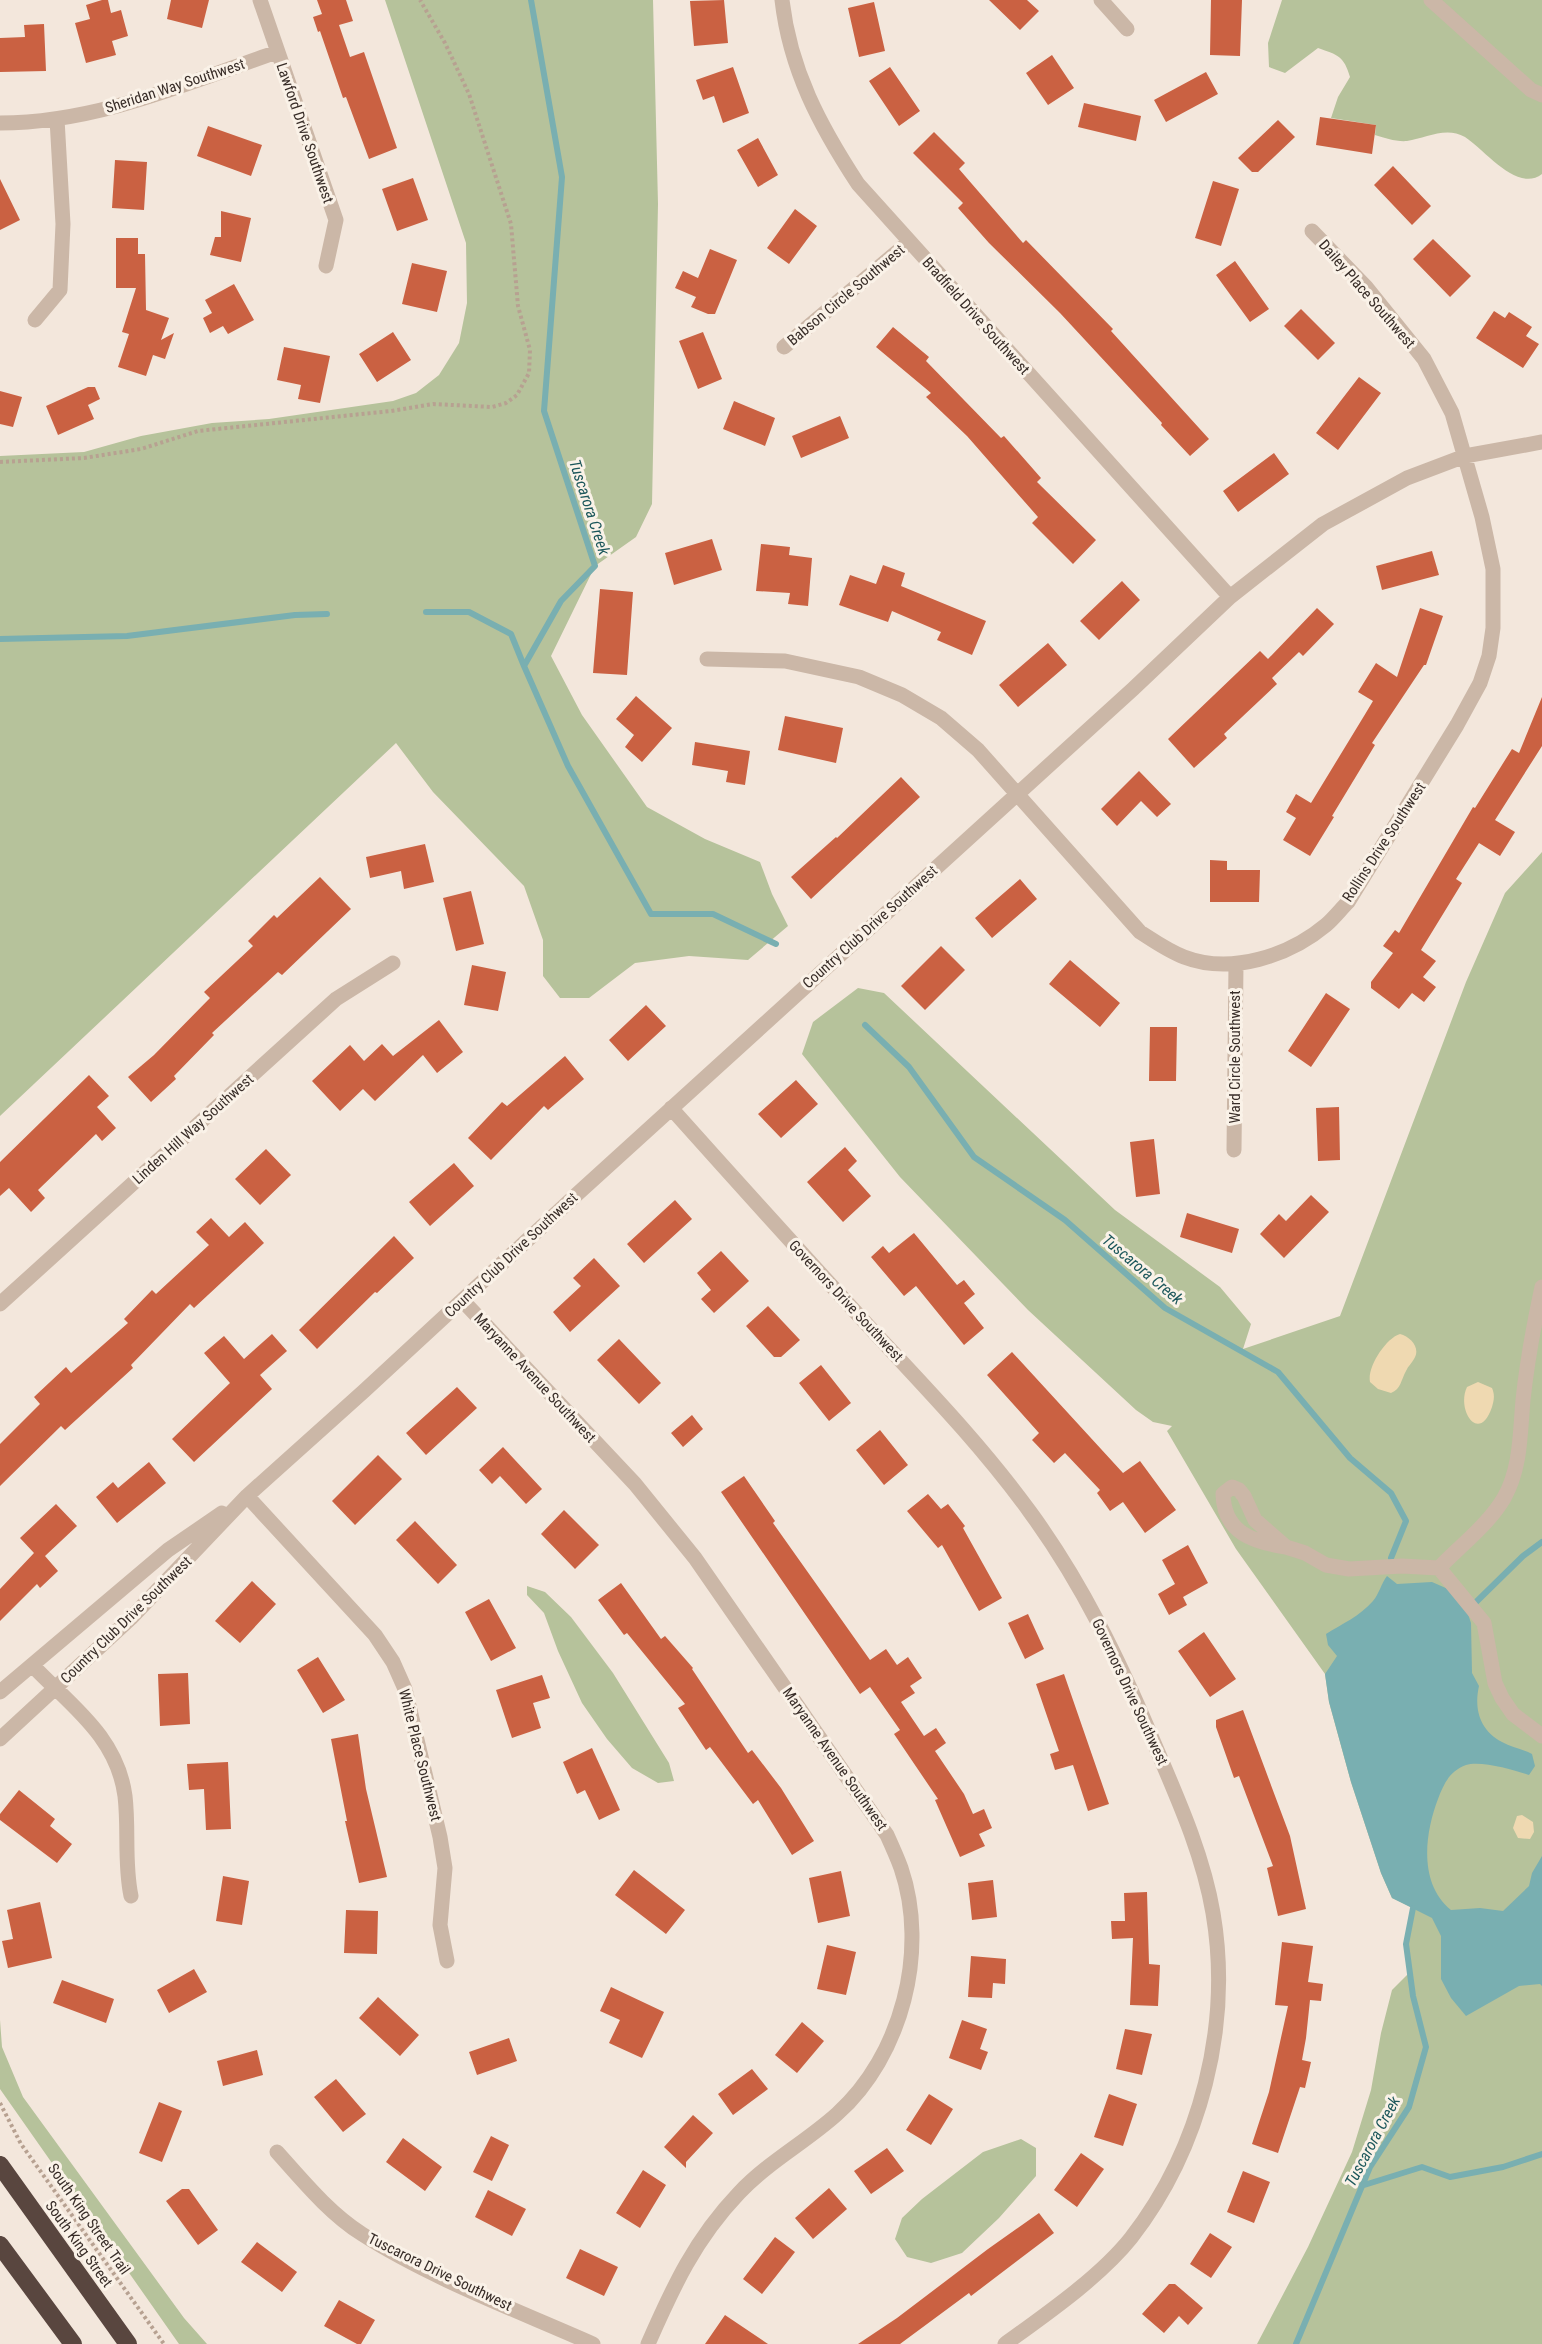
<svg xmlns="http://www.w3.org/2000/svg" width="1542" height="2344" viewBox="0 0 1542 2344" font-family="'Roboto Condensed',sans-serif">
  <rect width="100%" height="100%" fill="#f3e7dc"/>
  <path fill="#b6c29b" d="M385,0H653L658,204L652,504L636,537L595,566L551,656L582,715L647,807L705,839L760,862L772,894L788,926L748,960L689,956L635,963L589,998H560L543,976V940L524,886L433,792L396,743L0,1116V456L84,452L141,436L212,423L269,419L393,401L416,393L439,375L459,343L467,303L466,243Z
    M1282,0H1542V174C1517,193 1485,150 1465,137C1446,126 1426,138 1407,141C1397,142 1384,138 1375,135L1376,125L1331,118L1338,97L1350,77C1344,56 1338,55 1318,48L1285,73L1269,67L1268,43Z
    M1542,852V2344H1257L1308,2247L1352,2152L1371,2090L1381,2033L1392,1990L1410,1972L1406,1944L1413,1908L1392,1898L1381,1873L1351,1782L1329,1702L1325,1674L1236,1549L1167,1431L1172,1426L1153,1422L1136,1410L1028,1310L900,1177L802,1054L813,1022L858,988L884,993L1115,1210L1220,1287L1251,1324L1243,1349L1340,1316L1466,982L1505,893Z
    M527,1586L545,1592L571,1617L613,1673L669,1763L674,1781L658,1783L632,1768L607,1739L582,1703L558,1651L544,1613L527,1595Z
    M0,2020L2,2047L23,2097L184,2318L207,2344H179L0,2089Z
    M1021,2139L1036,2148V2176L999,2218L962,2253L931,2263L907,2257L895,2239L902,2218L922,2199L983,2152Z"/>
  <path fill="#efd9b1" d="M1400,1334C1411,1337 1421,1348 1414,1359C1412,1363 1408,1366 1406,1371C1401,1380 1401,1389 1391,1393L1378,1389L1370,1382C1367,1367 1386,1338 1400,1334Z
    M1478,1382L1492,1388C1495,1395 1494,1400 1492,1407C1479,1445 1456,1410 1467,1387Z
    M1522,1815L1533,1822L1534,1832L1530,1839L1518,1838L1513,1828L1517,1816Z"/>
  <path fill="#79afb1" d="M1387,1576L1397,1584L1432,1582L1448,1589L1467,1611L1471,1623L1472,1673L1479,1686C1474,1708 1479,1730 1502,1742C1511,1747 1522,1749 1532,1754L1535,1766L1529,1775C1515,1770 1480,1760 1466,1765C1450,1771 1444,1783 1438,1799C1425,1833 1418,1883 1451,1910L1480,1908L1503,1911L1529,1886L1532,1873L1542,1856V1986L1540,1984L1519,1986L1466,2016L1451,1998L1441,1979V1936L1432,1918L1392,1898L1381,1873L1351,1782L1329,1702L1325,1674L1337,1656L1328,1645L1326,1634C1342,1624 1360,1616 1373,1601C1379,1594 1381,1584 1387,1576Z"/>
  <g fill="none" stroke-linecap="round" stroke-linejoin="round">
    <path stroke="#79afb1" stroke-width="6" d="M531,0L562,177L544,411L595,566L561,601L524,666L568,766L651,914H713L776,944
      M426,612H469L511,634L524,666
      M0,639L127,636L295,615L327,614
      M865,1025L909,1067L974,1157L1065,1220L1165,1308L1278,1372L1350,1458L1391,1493L1406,1521L1391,1558
      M1472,1606L1523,1556L1542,1542
      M1361,2186L1422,2167L1450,2177L1503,2167L1542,2154
      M1296,2344L1370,2167L1409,2107L1426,2047L1413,1996L1406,1944L1413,1908"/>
  </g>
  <path fill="#ca6142" d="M102,0H108L111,13L121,10L128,36L112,41L116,55L86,63L75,23L90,19L86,5Z
    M171,0H209L202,28L167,19Z
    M317,0H346L353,21L339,25L350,57L364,52L397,148L369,159L346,97L343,98L320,31L318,32L313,17L322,14Z
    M724,0L728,43L694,46L690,1Z
    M989,0H1027L1039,11L1020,30Z
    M1211,0H1242L1240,56L1210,55Z
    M874,2L885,51L859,57L848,8Z
    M44,24L46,71L0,72V38L25,37L24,25Z
    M1052,55L1074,88L1048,105L1026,73Z
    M733,67L749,113L723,123L714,96L703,100L696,80Z
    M890,67L920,111L899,126L869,81Z
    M1206,72L1218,94L1166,122L1154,100Z
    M1084,103L1141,116L1136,141L1078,127Z
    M1320,117L1376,125L1372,154L1316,145Z
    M1278,120L1295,137L1258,172H1252L1238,158Z
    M208,126L262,145L251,176L197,156Z
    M934,132L965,163L959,169L1023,243L1026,240L1113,329L1111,331L1209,439L1190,456L1161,425L1162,423L1060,313L989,243L958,208L963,203L913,153Z
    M758,138L778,175L758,187L737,150Z
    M115,160L147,162L144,210L112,208Z
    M1393,166L1431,206L1412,225L1374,185Z
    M413,178L428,220L397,231L382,189Z
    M0,179L20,220L0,230Z
    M1213,181L1239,189L1221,246L1195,238Z
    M795,209L817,226L789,264L767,248Z
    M221,211L251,218L241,262L210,255L215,237H221Z
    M116,238H138V254H145L146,310L169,318L161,340L174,333L165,359L153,355L146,376L118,367L129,334L122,332L136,288H116Z
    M1433,239L1471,276L1450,297L1413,259Z
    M710,249L737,260L715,314H708L691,307L696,297L675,288L683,271L698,278Z
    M1235,261L1269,309L1250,322L1216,275Z
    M412,263L447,271L437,312L402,304Z
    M234,284L254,320L228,334L223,326L210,333L203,318L212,313L205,300Z
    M1301,309L1335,343L1318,360L1284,326Z
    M1494,311L1505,318L1509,312L1532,327L1526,336L1539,344L1523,368L1476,338Z
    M893,327L929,357L926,361L1001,438L1004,436L1041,478L1037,482L1096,540L1073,564L1032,523L1038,517L967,436L926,397L931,393L876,347Z
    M393,332L411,360L377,382L359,354Z
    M703,332L722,379L698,389L679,341Z
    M284,347L330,356L320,403L298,399L301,385L277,380Z
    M1359,377L1381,393L1338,450L1316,433Z
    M88,387H95L100,399L88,405L94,419L58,435L46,406Z
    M0,391L22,397L13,427L0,424Z
    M734,401L775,418L765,446L723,429Z
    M840,416L849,438L801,458L792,436Z
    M1274,453L1289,474L1238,512L1223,491Z
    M712,539L722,570L674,585L665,553Z
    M761,544L790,547L789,555L812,558L808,606L788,604L790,593L756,591Z
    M1432,551L1439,575L1382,590L1376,566Z
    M883,565L905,573L901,586L986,621L972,655L937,640L941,632L892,611L888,622L839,605L850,575L876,584Z
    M1122,581L1140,600L1099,640L1080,621Z
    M600,589L633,592L627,675L593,673Z
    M1317,608L1334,624L1303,656L1299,652L1272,678L1277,684L1224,734L1227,738L1194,768L1168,739L1260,651L1268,659Z
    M1420,608L1443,616L1426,665H1424L1372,743L1375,745L1332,816L1334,817L1310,856L1283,840L1296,818L1286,812L1296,794L1311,803L1364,716L1373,701L1358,692L1376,663L1397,677Z
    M1048,643L1067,665L1018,707L999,685Z
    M636,696L672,728L642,762L625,747L634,735L616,719Z
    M1542,697V746L1495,820L1515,832L1500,856L1479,843L1456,879L1462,883L1421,950L1436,961L1423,977L1436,987L1424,1002L1412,993L1399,1009L1371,988V982L1393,953L1383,946L1395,930L1399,933L1473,807L1475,808L1512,749L1519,753Z
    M785,716L843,728L836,763L778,750Z
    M695,742L750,751L745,785L726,782L728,771L692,765Z
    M1139,771L1171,804L1157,817L1141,801L1117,826L1101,809Z
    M901,777L920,797L811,899L791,877L836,837L837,838Z
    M425,844L434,882L404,889L401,871L370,878L366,857Z
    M1210,860L1227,861V870H1260L1259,902H1210Z
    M320,877L351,909L282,975L278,972L212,1033L214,1035L174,1076L176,1079L151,1102L128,1077L154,1055L210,998L204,992L253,946L248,941L274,915L277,918Z
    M1020,879L1037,899L992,938L975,918Z
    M471,891L484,944L456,951L443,898Z
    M941,946L965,970L925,1010L901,986Z
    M1070,960L1120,1003L1100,1027L1049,984Z
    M472,965L506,972L498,1011L464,1005Z
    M1326,993L1350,1009L1311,1067L1288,1051Z
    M646,1005L666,1026L628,1061L609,1040Z
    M439,1020L463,1052L437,1073L423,1055L375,1101L363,1089L340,1111L312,1081L350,1045L364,1061L382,1044L393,1056Z
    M1150,1027H1177L1176,1081H1149Z
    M565,1056L584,1079L548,1110L544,1106L491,1160L468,1138L502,1102L507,1106Z
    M89,1075L109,1096L97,1107L116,1128L102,1141L96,1134L38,1190L45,1198L31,1212L9,1188L0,1196V1162Z
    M796,1080L818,1104L781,1138L758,1114Z
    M1339,1107L1340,1160L1318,1161L1316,1108Z
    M1154,1139L1160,1194L1136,1197L1130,1142Z
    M845,1147L857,1161L848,1170L871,1196L843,1222L807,1182Z
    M266,1149L291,1175L260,1205L235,1179Z
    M454,1163L474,1186L430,1226L409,1202Z
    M1311,1195L1329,1212L1284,1258L1260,1234L1279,1214L1286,1221Z
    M675,1200L692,1219L644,1263L627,1244Z
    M1187,1213L1239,1229L1232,1253L1180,1237Z
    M211,1218L229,1237L245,1222L264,1243L194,1308L190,1304L131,1365L133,1368L65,1430L61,1426L0,1486V1444L40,1404L34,1397L66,1367L71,1373L128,1323L124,1319L152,1290L156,1294L209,1245L196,1232Z
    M914,1233L957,1285L964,1280L975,1294L964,1303L984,1328L964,1345L916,1286L904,1296L871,1257L883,1246L889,1253Z
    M394,1236L414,1258L377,1293L375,1292L317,1349L299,1330Z
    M721,1251L749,1281L714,1313L701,1299L711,1290L697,1273Z
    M594,1258L620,1286L570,1332L553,1312L581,1286L573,1278Z
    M768,1306L800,1340L781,1357H774L746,1326Z
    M272,1334L287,1351L260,1375L272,1389L194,1462L172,1439L230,1383L204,1353L224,1336L244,1359Z
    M619,1339L661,1383L639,1404L597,1360Z
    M1012,1352L1123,1473L1140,1461L1176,1510L1145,1533L1123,1502L1110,1511L1097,1493L1100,1490L1065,1453L1054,1463L1032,1440L1039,1433L987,1375Z
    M821,1365L851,1403L829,1421L799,1383Z
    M457,1387L477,1408L426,1455L406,1433Z
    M692,1415L703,1429L683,1447L671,1433Z
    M880,1430L908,1465L884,1485L856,1450Z
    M503,1447L542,1489L526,1504L500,1476L492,1484L479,1470Z
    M378,1455L402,1479L355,1525L332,1501Z
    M149,1462L166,1483L117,1523L96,1497L113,1482L118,1488Z
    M744,1476L775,1521L773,1523L870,1660L886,1649L897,1665L908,1657L922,1678L910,1686L915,1693L901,1702L924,1736L936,1728L946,1743L935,1751L964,1794L973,1814L984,1809L992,1828L979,1834L985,1846L960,1857L935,1800L938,1799L894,1734L900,1730L870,1687L860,1694L721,1492Z
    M928,1494L941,1509L948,1504L965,1526L963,1528L1002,1598L979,1611L942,1545L938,1548L907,1511Z
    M56,1504L77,1526L45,1556L58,1571L40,1588L37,1584L0,1621V1589L34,1553L20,1538Z
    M564,1510L599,1545L575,1569L541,1534Z
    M415,1521L457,1565L438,1584L396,1540Z
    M1188,1545L1208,1583L1183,1597L1187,1605L1169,1615L1158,1594L1175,1584L1162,1560Z
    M252,1581L276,1604L240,1643L215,1621Z
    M621,1583L661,1639L665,1636L693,1668L692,1669L748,1753L752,1750L781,1788L814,1841L792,1855L758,1800L753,1804L710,1747L706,1750L678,1708L685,1704L627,1633L624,1635L598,1600Z
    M489,1599L516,1648L491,1661L465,1612Z
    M1028,1614L1044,1649L1025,1659L1008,1623Z
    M1204,1632L1236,1679L1210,1697L1178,1651Z
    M318,1657L345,1700L323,1713L297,1670Z
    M188,1673L190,1724L160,1726L158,1674Z
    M1064,1674L1109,1804L1088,1811L1073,1765L1055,1770L1050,1754L1059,1751L1036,1684Z
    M542,1675L550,1698L533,1703L541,1728L512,1738L496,1690Z
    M1243,1710L1290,1836L1306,1909L1278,1916L1267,1868L1273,1866L1239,1776L1234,1778L1216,1727V1720Z
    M358,1734L366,1789L387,1877L359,1883L345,1821H347L331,1739Z
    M592,1748L620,1810L599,1820L585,1790L577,1794L563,1762Z
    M228,1762L231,1829L206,1830L204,1789L189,1790L187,1764Z
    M19,1790L55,1819L50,1826L72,1844L57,1863L0,1820V1814Z
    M634,1870L685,1910L666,1934L615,1895Z
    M841,1871L850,1916L818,1923L809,1878Z
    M223,1876L249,1881L242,1925L216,1921Z
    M993,1880L997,1917L972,1920L968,1883Z
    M1147,1892L1149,1964L1160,1965L1158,2006L1130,2005L1133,1938L1112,1939L1111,1921H1125L1124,1893Z
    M40,1902L52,1958L8,1968L2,1941L13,1939L7,1910Z
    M346,1910L378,1911L377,1954L344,1953Z
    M1282,1942L1313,1946L1308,1982L1323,1984L1321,2001L1310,2000L1306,2038L1302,2060L1311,2062L1305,2088L1300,2087L1278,2153L1252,2144L1269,2092L1288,2006L1275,2005Z
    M827,1945L856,1952L846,1995L817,1989Z
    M971,1956L1006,1959L1005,1984L993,1983L992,1998L968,1997Z
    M194,1969L207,1992L169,2013L157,1990Z
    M62,1980L114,1999L106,2023L53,2003Z
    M611,1987L664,2012L642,2058L609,2043L620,2020L600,2011Z
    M378,1997L419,2035L400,2056L359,2018Z
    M962,2020L987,2029L980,2049L988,2052L981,2070L949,2058Z
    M802,2022L824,2041L797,2073L775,2055Z
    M1125,2029L1152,2034L1142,2075L1116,2069Z
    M509,2038L517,2061L477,2075L469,2052Z
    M257,2050L263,2075L223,2086L217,2061Z
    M752,2069L768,2089L733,2115L718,2094Z
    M336,2079L366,2114L343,2132L314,2097Z
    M929,2094L953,2109L931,2145L906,2130Z
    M1109,2094L1137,2104L1123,2146L1094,2137Z
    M159,2102L182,2111L162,2162L139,2153Z
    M693,2115L713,2133L686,2162V2168L664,2147Z
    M491,2136L509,2145L492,2181L473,2172Z
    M403,2138L442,2167L425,2191L386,2162Z
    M887,2148L904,2171L871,2194L854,2171Z
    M1081,2153L1104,2169L1077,2207L1054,2190Z
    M643,2170L666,2185L640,2228L616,2213Z
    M1243,2171L1270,2182L1254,2223L1227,2212Z
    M829,2188L847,2209L813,2239L795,2218Z
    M182,2189H189L218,2230L198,2245L166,2201Z
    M488,2190L526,2209L512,2236L475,2217Z
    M1039,2213L1054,2233L971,2296L969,2293L900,2344H858L897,2318L988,2249Z
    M1210,2233L1232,2247L1211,2278L1190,2264Z
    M775,2237L795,2252L762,2294L743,2279Z
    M257,2242L297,2272L282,2292L241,2262Z
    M580,2249L618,2267L604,2296L566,2278Z
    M1169,2284H1175L1203,2308L1188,2325L1179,2316L1164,2333L1142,2314Z
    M339,2300L375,2320L361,2344H357L324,2326Z
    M725,2315L768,2344H705Z"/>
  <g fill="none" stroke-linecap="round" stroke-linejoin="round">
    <path stroke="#b7a191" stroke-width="4" stroke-dasharray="3 3" stroke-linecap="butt" d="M0,462L84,458L141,449L198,431L391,411L433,404L492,407L506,403L517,395L529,373L530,350L518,306L511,224L469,94L445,43L420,0
      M0,2103L21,2144L164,2344"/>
    <path stroke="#cbb7a7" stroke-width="15" d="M260,0L336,220L326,266
      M782,0C790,70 820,126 858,184L1230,597
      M1101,0L1127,29
      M1431,0L1531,90L1542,95
      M0,123C97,123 187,83 277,52
      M35,320L60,290L63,224L57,119
      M784,347L909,242
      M707,659L785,661L859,677L902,695L941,718L978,750L1140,932C1154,941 1168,951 1184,957C1231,975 1289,956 1326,925C1334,918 1341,909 1348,902L1457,725L1480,683L1489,656L1493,628V569L1482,517L1452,413L1424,359L1366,287L1312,231
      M671,1108C738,1183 805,1257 873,1331C927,1389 983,1447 1030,1512C1082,1583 1120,1662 1154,1743C1177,1797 1203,1854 1213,1913C1232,2025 1201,2148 1131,2238C1100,2277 1045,2315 1005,2344
      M1234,1150L1236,964
      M1542,1287C1534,1324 1527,1362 1523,1400C1520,1433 1521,1468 1504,1498C1488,1525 1461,1545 1439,1568L1484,1623L1495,1683L1502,1698L1513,1714L1542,1736
      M463,1301L635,1484L695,1558L887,1835C892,1846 897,1857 901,1868C929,1950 902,2056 837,2114C806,2142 768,2162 739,2193C695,2239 673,2287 648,2344
      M0,1304L336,999L393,963
      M247,1496L375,1635L393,1662L405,1689L440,1837L445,1868L440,1925L447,1961
      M1286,1547C1253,1542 1224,1533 1223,1494L1232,1487L1239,1490L1244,1496L1255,1520L1286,1547L1305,1553L1326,1565L1349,1569L1402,1566L1439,1568
      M32,1665C70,1705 117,1736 125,1796C129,1830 124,1863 131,1896
      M0,1692L168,1550L222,1513
      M0,1739L131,1618L247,1496L364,1391L575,1196L1133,689L1230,597L1323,524L1407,478L1465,456L1542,442
      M277,2152C303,2181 329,2213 362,2234C430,2278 519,2311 593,2344"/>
    <path stroke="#59463f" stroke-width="18" d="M0,2165L128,2344
      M0,2245L73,2344"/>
  </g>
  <g text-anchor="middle" stroke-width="6" stroke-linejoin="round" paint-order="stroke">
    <g font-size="15" fill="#382d28" stroke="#faf2e8">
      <text transform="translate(175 86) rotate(-18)" y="5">Sheridan Way Southwest</text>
      <text transform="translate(305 133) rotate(71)" y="5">Lawford Drive Southwest</text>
      <text transform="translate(1367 294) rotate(49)" y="5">Dailey Place Southwest</text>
      <text transform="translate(846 295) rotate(-40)" y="5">Babson Circle Southwest</text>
      <text transform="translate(976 316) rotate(48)" y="5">Bradfield Drive Southwest</text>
      <text transform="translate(1384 842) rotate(-57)" y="5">Rollins Drive Southwest</text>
      <text transform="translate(870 927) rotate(-42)" y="5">Country Club Drive Southwest</text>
      <text transform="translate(1235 1057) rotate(-90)" y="5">Ward Circle Southwest</text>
      <text transform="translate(193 1129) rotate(-42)" y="5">Linden Hill Way Southwest</text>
      <text transform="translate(511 1255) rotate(-43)" y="5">Country Club Drive Southwest</text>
      <text transform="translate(846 1301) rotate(47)" y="5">Governors Drive Southwest</text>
      <text transform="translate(535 1378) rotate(47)" y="5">Maryanne Avenue Southwest</text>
      <text transform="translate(126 1620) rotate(-44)" y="5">Country Club Drive Southwest</text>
      <text transform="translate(1130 1692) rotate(65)" y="5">Governors Drive Southwest</text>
      <text transform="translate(420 1755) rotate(76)" y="5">White Place Southwest</text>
      <text transform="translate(835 1759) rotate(55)" y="5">Maryanne Avenue Southwest</text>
      <text transform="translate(89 2219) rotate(55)" y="5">South King Street Trail</text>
      <text transform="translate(79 2244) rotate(54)" y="5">South King Street</text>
      <text transform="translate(440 2272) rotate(26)" y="5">Tuscarora Drive Southwest</text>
    </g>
    <g font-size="16" font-style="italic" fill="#1c575b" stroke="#faf2e8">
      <text transform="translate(590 507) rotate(72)" y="6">Tuscarora Creek</text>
      <text transform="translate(1143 1269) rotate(40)" y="6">Tuscarora Creek</text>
      <text transform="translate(1372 2141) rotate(-62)" y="6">Tuscarora Creek</text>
    </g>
  </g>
</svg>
